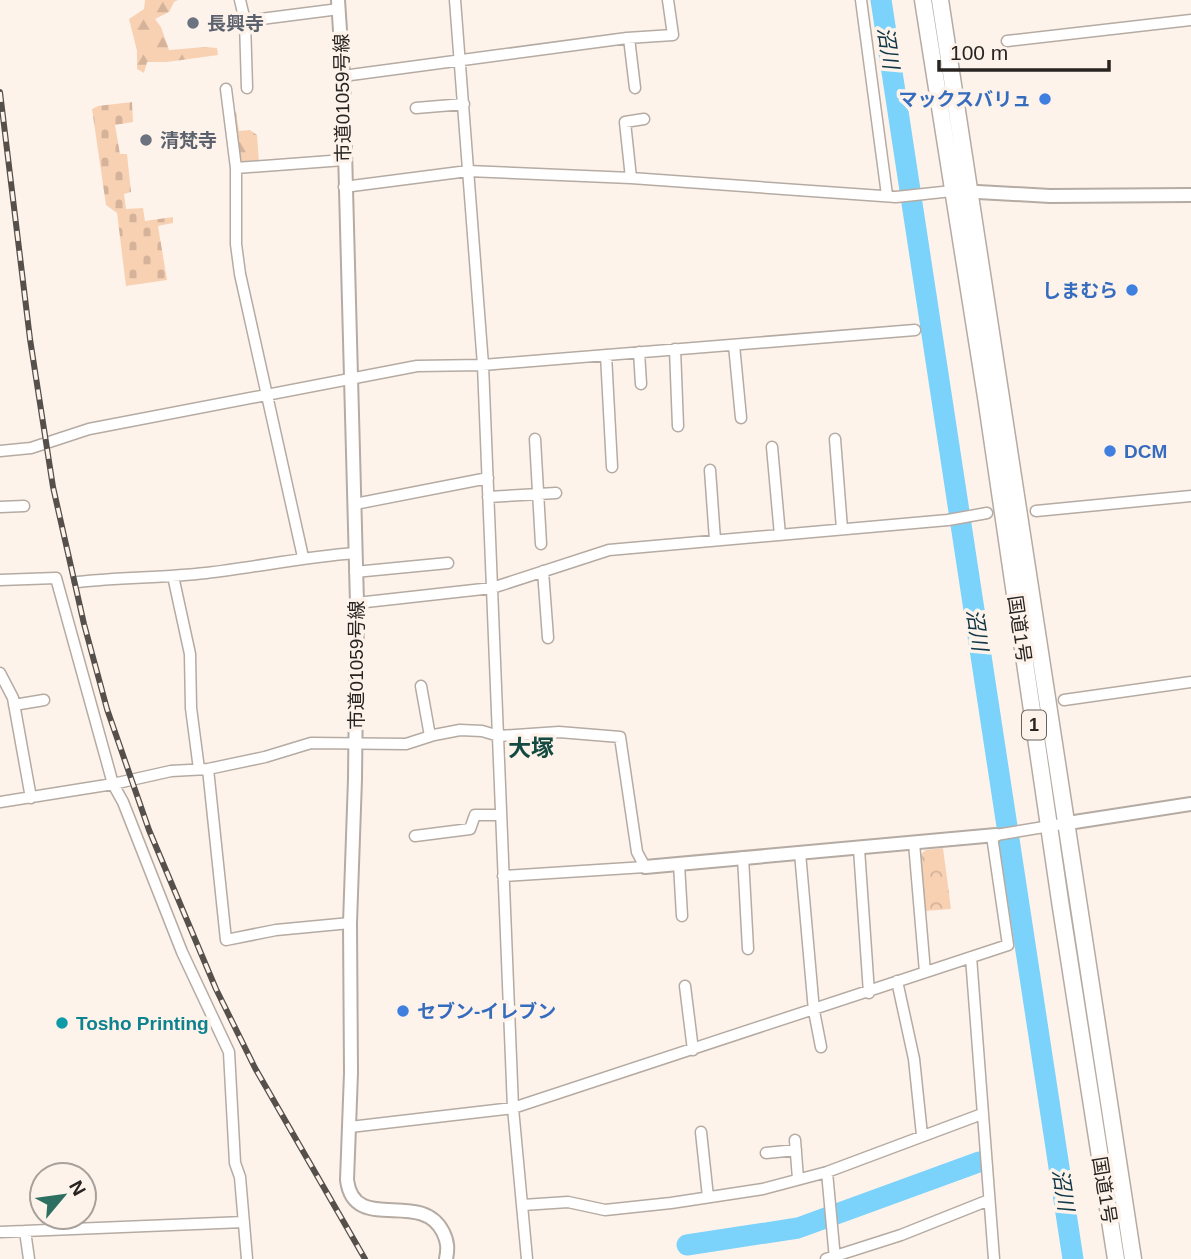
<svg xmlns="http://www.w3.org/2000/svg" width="1191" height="1259" viewBox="0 0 1191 1259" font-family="Arial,'Noto Sans JP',sans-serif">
  <defs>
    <pattern id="forest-firs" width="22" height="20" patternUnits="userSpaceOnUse" patternTransform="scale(1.75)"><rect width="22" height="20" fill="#f8d1b3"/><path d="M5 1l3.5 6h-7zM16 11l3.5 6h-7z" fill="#d5b39a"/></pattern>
    <pattern id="cemetery-stones" width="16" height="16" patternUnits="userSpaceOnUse" patternTransform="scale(1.75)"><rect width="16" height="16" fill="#f8d1b3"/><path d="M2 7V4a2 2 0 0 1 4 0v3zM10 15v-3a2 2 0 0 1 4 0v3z" fill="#d5b39a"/></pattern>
    <pattern id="park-crowns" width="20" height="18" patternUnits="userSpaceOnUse" patternTransform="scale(1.75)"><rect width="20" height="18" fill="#f8d1b3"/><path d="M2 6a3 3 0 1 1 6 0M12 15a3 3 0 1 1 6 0" fill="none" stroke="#d5b39a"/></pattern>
  </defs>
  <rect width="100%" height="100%" fill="#fef3eb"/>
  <path fill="url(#forest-firs)" d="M145,0H178L174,2L169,12L155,19L161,27L169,50L205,47L217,48L218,55L167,62H147L144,73L137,69V51L129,19L144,9Z
    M231,112H236L239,131L250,130L257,135L259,163H238Z"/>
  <path fill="url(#cemetery-stones)" d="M132,102L133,122L115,125L120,154H127L131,192L124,194L126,209L143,208L145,221L173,217V223L158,226L167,280L126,286L117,213L106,205L92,109L98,106Z"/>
  <path fill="url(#park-crowns)" d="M943,848L951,909L925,911L921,854L926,850Z"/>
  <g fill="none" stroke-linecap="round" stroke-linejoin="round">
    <path stroke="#7bd2fb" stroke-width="21" d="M881,0L1073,1259
      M687,1245L798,1228L979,1162"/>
    <g stroke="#b5aba3" stroke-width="13">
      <path id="minor" d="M240,0L245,21L339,9
        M455,0L483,365L513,1108L527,1259
        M861,0L887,195
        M245,21L247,88
        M629,38L635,88
        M1007,41L1191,20
        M343,76L627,38L673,35L668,0
        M226,89L236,168V244L240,274L303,557
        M416,108L464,104
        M236,168L344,160
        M631,178L625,122L644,119
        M344,187L468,171L631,178L896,197L952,191
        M734,345L741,418
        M675,349L678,426
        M639,352L641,384
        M606,355L612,467
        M535,439L541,544
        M835,439L842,529
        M772,447L780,535
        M0,451L31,448L89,429L417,366L483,365L915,330
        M710,470L715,540
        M488,497L556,493
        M355,504L488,478
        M0,507L24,506
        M1036,511L1191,496
        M543,571L548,638
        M355,572L448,563
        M173,576L190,654L191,708L199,769
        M0,580L56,578L113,784L123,802L182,952L229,1052L235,1163L240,1177L247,1259
        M78,582C121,577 163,578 206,573C256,567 305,557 355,553
        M357,603L492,588L609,550L948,520L987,513
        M0,673L13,698L31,798
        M421,686L430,736
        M1064,700L1191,682
        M14,705L44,700
        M208,769L226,940L276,930L350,923
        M0,802L113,784L171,771L208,769L265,757L311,743L406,744L434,735L460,730L482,731L499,736L559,732L620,737L637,852L645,867L503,876
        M996,835L1068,823
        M415,836L470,829L475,815H501
        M914,843L925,972
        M859,849L869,993
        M800,853L814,1011L821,1047
        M743,857L748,949
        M679,864L682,916
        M971,957L994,1259
        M897,981L914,1059L922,1135
        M685,986L693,1050
        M350,1127L513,1108L1008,945L992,836
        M701,1132L708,1197
        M795,1140L798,1179
        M766,1153L796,1150
        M827,1172L835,1259
        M523,1205L568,1202L605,1210L671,1203L763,1189L827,1172L982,1114
        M25,1231L29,1259
        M0,1232L244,1222
        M826,1259L901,1235L989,1200"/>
    </g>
    <g stroke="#b5aba3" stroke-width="16">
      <path id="tertiary" d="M338,0L343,76L357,603L355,779L350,923L351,1073L347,1180C354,1235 421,1188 443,1232C448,1242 448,1249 446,1259
        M960,191L1050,196L1191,195
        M1068,823L1191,804
        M645,867L996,835"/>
    </g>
    <g stroke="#b5aba3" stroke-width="19">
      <path id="trunk" d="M923,0L986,397L1060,901L1116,1259
        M940,0L1133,1259"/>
    </g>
    <use href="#minor" stroke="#fff" stroke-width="10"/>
    <use href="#tertiary" stroke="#fff" stroke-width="12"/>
    <use href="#trunk" stroke="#fff" stroke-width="16"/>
    <g stroke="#55504c" stroke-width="6">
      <path id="rail" d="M0,92L30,339L53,487L84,624L107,709L149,830L216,989L255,1068L365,1259"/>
    </g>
    <use href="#rail" stroke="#fef3eb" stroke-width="3.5" stroke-dasharray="10" stroke-linecap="butt"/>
  </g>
  <g fill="#6b7280" stroke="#fef3eb" stroke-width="2.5">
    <circle cx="193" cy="23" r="7"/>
    <circle cx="146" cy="140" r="7"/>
  </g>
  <g fill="#3f7fe0" stroke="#fef3eb" stroke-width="2.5">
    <circle cx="1045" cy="99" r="7"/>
    <circle cx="1132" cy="290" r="7"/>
    <circle cx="1110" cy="451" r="7"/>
    <circle cx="403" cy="1011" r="7"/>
  </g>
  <circle fill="#0f9aa8" stroke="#fef3eb" stroke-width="2.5" cx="62" cy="1023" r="7"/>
  <g text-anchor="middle" stroke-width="7" stroke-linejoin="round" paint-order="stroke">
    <rect fill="#fef3eb" stroke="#68625e" stroke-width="2" x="1022" y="710.5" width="24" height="29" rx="5"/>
    <g font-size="18" font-weight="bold" fill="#282421">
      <text x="1034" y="731">1</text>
    </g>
    <g font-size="19" font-weight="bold" fill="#5b616d" stroke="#fef3eb" text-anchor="start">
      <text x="207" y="30">長興寺</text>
      <text x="160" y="147">清梵寺</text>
    </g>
    <g font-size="19" fill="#282421" stroke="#fef3eb">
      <text transform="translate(342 98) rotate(-91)" y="7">市道01059号線</text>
      <text transform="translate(1020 629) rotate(82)" y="7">国道1号</text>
      <text transform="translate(356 665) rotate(-90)" y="7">市道01059号線</text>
      <text transform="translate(1105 1190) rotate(81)" y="7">国道1号</text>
    </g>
    <g font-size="19" font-weight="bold" fill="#366cbe" stroke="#fef3eb" text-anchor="end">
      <text x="1031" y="106">マックスバリュ</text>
      <text x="1118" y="297">しまむら</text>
      <text x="1124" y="458" text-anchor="start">DCM</text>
      <text x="417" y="1018" text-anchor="start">セブン-イレブン</text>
    </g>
    <g font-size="19" font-weight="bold" fill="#0d838f" stroke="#fef3eb" text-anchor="start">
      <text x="76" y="1030">Tosho Printing</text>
    </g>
    <g font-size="21" font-style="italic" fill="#0e3646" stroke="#fef3eb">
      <text transform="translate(888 48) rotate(81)" y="7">沼川</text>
      <text transform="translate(977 630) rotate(81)" y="7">沼川</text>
      <text transform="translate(1063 1190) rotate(81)" y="7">沼川</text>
    </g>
    <g font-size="23" font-weight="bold" fill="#134b40" stroke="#fef3eb">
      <text x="531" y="756">大塚</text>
    </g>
  </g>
  <g transform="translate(63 1196) rotate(61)"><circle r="33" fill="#fef3eb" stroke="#a8a09a" stroke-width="2"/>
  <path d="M0-5L12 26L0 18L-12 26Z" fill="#2d7061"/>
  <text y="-10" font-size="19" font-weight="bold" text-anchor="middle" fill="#282421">N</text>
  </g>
  <path d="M939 60v10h170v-10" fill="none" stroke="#282421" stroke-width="3.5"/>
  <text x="950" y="60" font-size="21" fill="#282421" stroke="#fef3eb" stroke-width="5" paint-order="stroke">100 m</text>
</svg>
